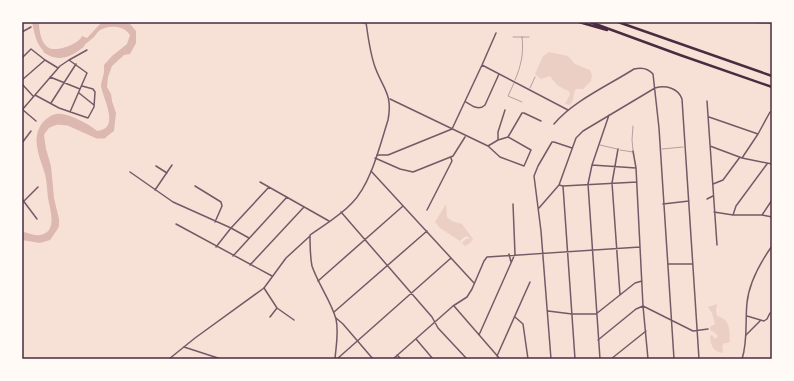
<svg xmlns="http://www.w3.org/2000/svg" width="794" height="381" viewBox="0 0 794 381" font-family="'Alegreya Sans',sans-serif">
  <rect width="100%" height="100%" fill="#f7e1d7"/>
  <path fill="#ebcfc5" d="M549,52L568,56L575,64L590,70L592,75L591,81L583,89H576C572,95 576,97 570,105L565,104L570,94L569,91C560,88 555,84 550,76L541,79L535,74L543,56Z
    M446,204L447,217L452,221L462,224L473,239L470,243L465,246L462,243L466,239H470L467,236L464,237L460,241L440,228L435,222Z
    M717,304L716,310L717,316C731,320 729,329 730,341L728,343H724L722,346L723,351L722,353C712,351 711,345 710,336L712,335L715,339L718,336L714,332L710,330V327L715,324L712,313L708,307Z"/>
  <path fill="#dcb8b0" d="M32,22H39C39,30 41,44 49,48C57,52 79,44 82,36L87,38L101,23L127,22L131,25L136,31V43L130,54L124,55L112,66L108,77L107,87L111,94L112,101L116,113L114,131L106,137H100L71,123L55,122L50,124L44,135L46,149L51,166L54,198L59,219V226L57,230L50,240L40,243L22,240V231C27,233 35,236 40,235C58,232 50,210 48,198C47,190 47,182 45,174C40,157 30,138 43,122C47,118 51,115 56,114C67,112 89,124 97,131C121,129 103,99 101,86C101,81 104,76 104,71C104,69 104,67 104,65L112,56L127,44L130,35C124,25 109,25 100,30C97,32 96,35 94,37C86,44 72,55 63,56L57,53L51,55C37,50 35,36 32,22Z"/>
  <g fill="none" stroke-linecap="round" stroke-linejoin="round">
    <path stroke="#dcb8b0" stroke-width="5" d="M46,51C59,60 71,54 82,45
      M45,129L47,126L57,122L68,123L97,136H104"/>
    <path stroke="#755966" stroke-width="0.5" d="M360,22L365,24
      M513,37H529
      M515,80C521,66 524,53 522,37
      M514,83L508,96L522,102
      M530,88L535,77
      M600,145L617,149
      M662,149L683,147
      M620,150L633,152
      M633,150L632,140L633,126"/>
    <path stroke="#755966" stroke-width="1.5" d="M748,22L772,23
      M22,32L31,27
      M22,58L31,49L45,60
      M69,60L87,50
      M482,65L568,110
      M50,77L80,89
      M22,80L45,60L58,68
      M22,84L33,96
      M79,93L94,105
      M35,95L59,108L88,118L94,107L95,92L93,89L82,86
      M390,99L488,146L500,157L524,166L531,150L508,137
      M707,101L717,245
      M466,102C472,106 479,111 485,105L499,74
      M51,103L76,64
      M22,110L60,66L69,60L87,73L70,112
      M23,110L36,121
      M709,117L758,134
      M554,124C573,101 609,85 634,69C642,67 648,68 653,74L659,128L674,359
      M452,129L482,65L496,33
      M498,140V132L505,110
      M22,143L31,131
      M488,146L498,140L508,137L522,113H524L541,121
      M710,146L742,158L772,164
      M618,149L612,183L620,295
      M633,151L636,168L643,306L648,359
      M377,155H388L452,129
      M375,158L400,169L413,172L453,156L465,137
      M742,158L758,134L770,112
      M592,165L636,168
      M156,166L167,173
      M371,171L474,283
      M130,172L173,202L231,228L249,238
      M260,182L329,221
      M713,184L723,180L740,157
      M559,185L563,186L575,359
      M195,186L221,202L222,206L215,222
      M563,186L637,182
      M155,190L172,165
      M22,199L37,219
      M707,199L713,196
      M24,201L38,187
      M663,204L689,201
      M539,208L559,185L576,138L583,131L655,88C666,85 678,88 682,99L699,359
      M427,210L452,161L451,158
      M341,212L432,317L438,328L467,359
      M714,212L733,215H762L772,217
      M733,215L736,206L767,164
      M762,215L772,200
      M176,224L272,276
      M216,247L231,228L269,187
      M509,254L511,262
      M233,256L287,197
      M668,264H693
      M250,265L304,207
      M318,281L403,206
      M264,288L277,308L294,320
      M454,306L500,359
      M548,311L572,314H596L635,283L642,281
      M334,312L427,231
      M747,316L764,321L767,319L770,313
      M270,317L277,308
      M515,317L523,324L528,359
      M336,318L343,324L373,359
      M479,335L515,254L513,204
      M746,335L760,321
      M416,339L433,359
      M598,340L636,309L643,306L693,331L708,329
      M184,347L221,359
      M397,355L401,359
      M497,356L530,282
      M337,359L451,258
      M393,359L453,306L467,297L472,289L484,261L487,257L640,247
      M551,359L541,231L534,176L538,166L552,142H554L572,148
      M600,359L588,184L592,165L609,115
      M611,359L646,331"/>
    <path stroke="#755966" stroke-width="1.5" d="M169,359L195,338L264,288L286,258L310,236
      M335,359C336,346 339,332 336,319C331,301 318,284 312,266C310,256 310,245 310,235C324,225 340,216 352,203C371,184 380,145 388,120C393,94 383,89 375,67C370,53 368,37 366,22
      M742,359C748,341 745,321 747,303C749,282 760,263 772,246"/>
    <path stroke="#4a2c40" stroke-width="2.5" d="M579,22L607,30
      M590,22L680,55L772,87
      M618,22L772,76"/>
  </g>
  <rect width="794" height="381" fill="none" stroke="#fffaf5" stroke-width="46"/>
  <rect x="23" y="23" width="748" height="335" fill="none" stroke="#4a2c40" stroke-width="1.5"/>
</svg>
